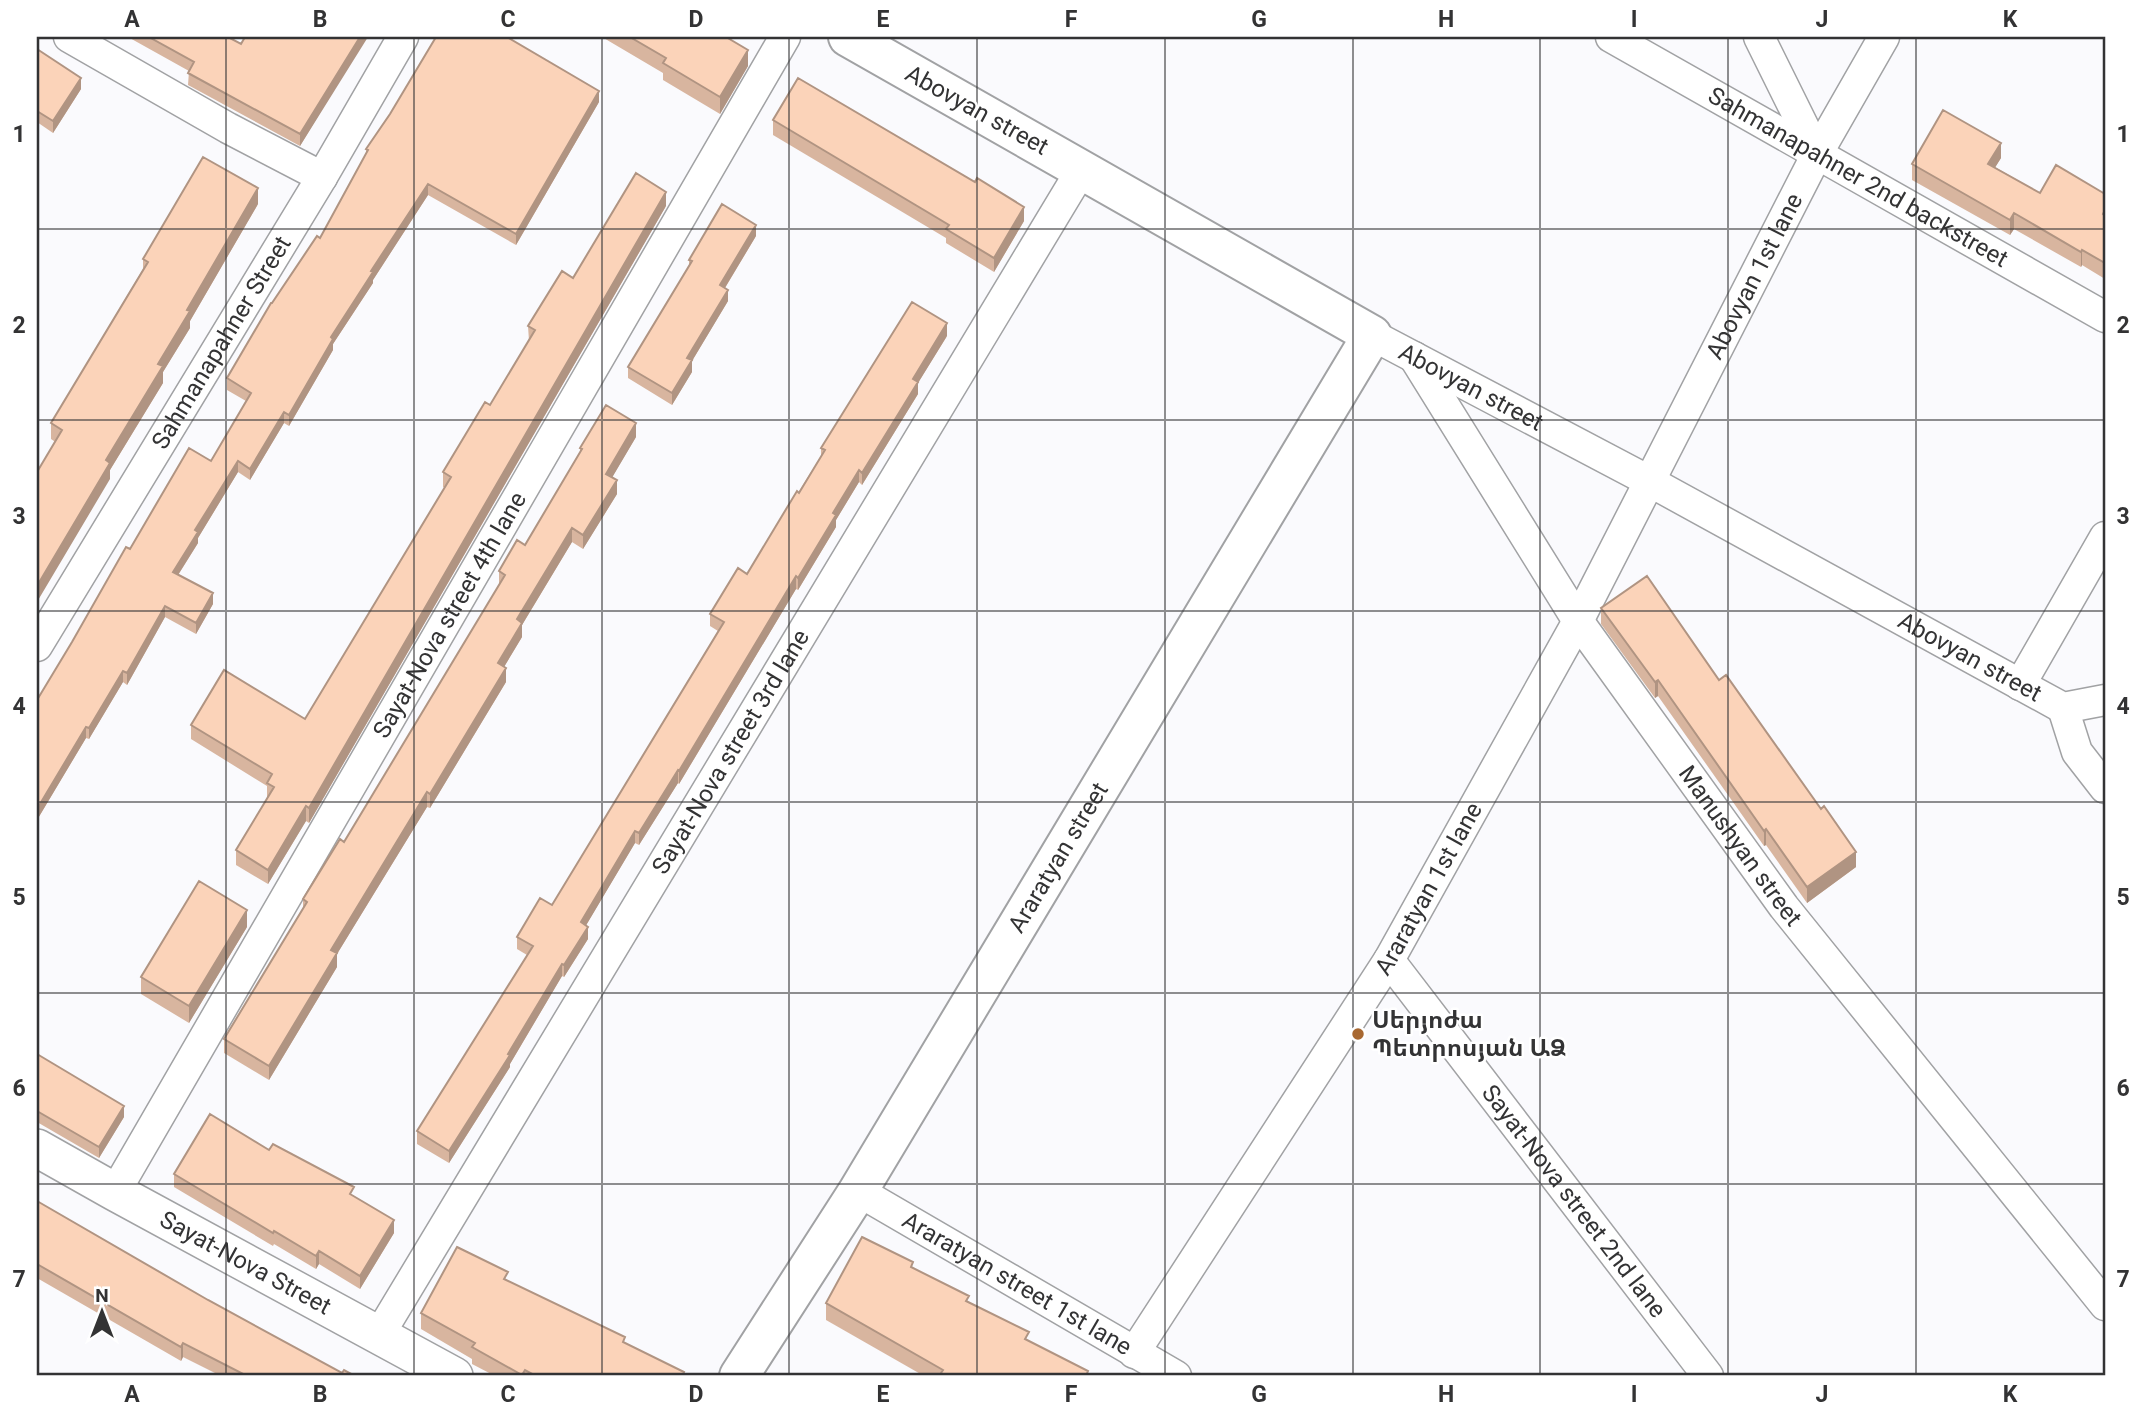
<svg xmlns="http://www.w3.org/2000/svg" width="2142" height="1413" viewBox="0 0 2142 1413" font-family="Roboto,'Noto Sans Armenian',sans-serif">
  <rect width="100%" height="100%" fill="#fafafd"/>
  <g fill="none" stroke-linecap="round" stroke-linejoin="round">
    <g stroke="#a1a2a4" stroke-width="33">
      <g id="minor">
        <path d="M69,37L228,128L322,177"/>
        <path id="s1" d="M1611,37L2105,317"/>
        <path d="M1759,37L1817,154"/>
        <path id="s2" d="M1372,335L1649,481L2063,708L2105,700"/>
        <path id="s3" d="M1414,357L1578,621L1784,907L2105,1305"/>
        <path id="s4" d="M37,646L322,177L403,37"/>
        <path d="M2020,685L2105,537"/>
        <path d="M2063,708L2077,752L2105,788"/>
        <path id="s5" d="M1389,960L1708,1376"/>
        <path id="s6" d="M858,1191L1176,1376"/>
        <path id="s7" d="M115,1192L785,37"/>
        <path id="s8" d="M379,1335L1082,169"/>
        <path id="s9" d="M1134,1353L1389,960L1578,621L1817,154L1884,37"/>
      </g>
    </g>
    <g stroke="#a1a2a4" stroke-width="40">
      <g id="tertiary">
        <path id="s10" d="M37,1148L115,1192L454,1376"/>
      </g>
    </g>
    <g stroke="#a1a2a4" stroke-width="42">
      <g id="secondary">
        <path id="s11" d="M739,1376L858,1191L1372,335L848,37"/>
      </g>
    </g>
    <use href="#minor" stroke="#fff" stroke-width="30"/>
    <use href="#tertiary" stroke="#fff" stroke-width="37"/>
    <use href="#secondary" stroke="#fff" stroke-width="38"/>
  </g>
  <path fill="#d8b59f" d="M128,37H228L241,44L355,55L300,146L188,85L189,71Z
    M602,37H726L748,66L720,114L663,80V73Z
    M37,49L81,89L53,133L37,122Z
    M599,102L516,245L428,195L373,280V283L333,344V350L289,426L284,423L250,480L238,472L198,538V543L178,575L213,604L196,634L165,617L127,685L123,682L89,739L86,738L37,820L130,549L211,461L246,401L227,390V378L272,303L320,238L366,153V149Z
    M773,120L1024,221L994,272L946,243V238L773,135Z
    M2001,158L1995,167L2040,193L2105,194V279L2082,265L2081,267L2014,229L2010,235L1912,180V164Z
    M258,204L190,321V328L163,372V383L110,470V479L51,439V423L143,269V259Z
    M666,206L309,823L306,821L268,884L236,865V850L267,798V786L191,739V725L305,719L445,488L443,487V472L490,405L529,341L528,326L573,278Z
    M756,236L725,288L728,301L692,361V372L672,405L628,378V367L689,266V260Z
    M947,336L918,383V394L862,485L859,482L836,520V527L798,590L796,589L679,784L678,783L639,845L635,843L586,925L588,939L564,977L562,976L510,1064V1067L449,1163L417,1144V1131L527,955L517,949V937L552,905L718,631L710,626V614L747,574L821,456V448Z
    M636,437L612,477L617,494L583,549L572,542L522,625V637L504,667L506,682L430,808L427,807L337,954V967L269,1080L224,1053V1039L303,909V899L344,842L499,585V571L525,545L580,453V448Z
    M1601,608L1719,680L1856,867L1807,903L1766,845L1764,846L1658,696L1655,698L1601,624Z
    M247,927L189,1023L141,994V977Z
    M37,1054L124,1117L99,1158L37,1122Z
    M269,1150L354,1196L394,1233L360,1289L319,1264L316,1269L274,1244L273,1246L174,1187V1174Z
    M37,1201L208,1300L342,1373L355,1376H221L183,1357L181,1361L37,1278Z
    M913,1268L1029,1341L1088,1376H924L826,1320V1303Z
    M508,1281L625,1343L684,1376H495L472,1364V1359L421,1329V1313Z"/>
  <path fill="#b09482" d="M360,37H368L300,146V134Z
    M748,50V66L720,114V97Z
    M81,78V89L53,133V121Z
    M599,91V102L516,245V234Z
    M2001,143V158L1988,179V164Z
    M428,184V195L373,280V283L333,344V350L289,426V415L331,337L371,271Z
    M258,188V204L190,321V328L163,372V383L110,470V479L37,602V586L187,310Z
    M666,192V206L309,823V808Z
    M1024,207V221L994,272V258Z
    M2014,213V229L2010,235V220Z
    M756,225V236L720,296V285Z
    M2082,250V265L2081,267V252Z
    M728,290V301L692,361V372L672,405V393L687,358Z
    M947,323V336L918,383V394L862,485V473L913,379Z
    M284,412V423L250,480V469Z
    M636,423V437L606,488V474Z
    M238,461V472L198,538V543L173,583V572L195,530Z
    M859,470V482L836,520V527L798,590V578L833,513Z
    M617,480V494L583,549V535Z
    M572,528V542L522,625V637L498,677V663L517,619Z
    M796,576V589L679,784V771Z
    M213,593V604L196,634V623Z
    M165,606V617L127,685V673Z
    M506,668V682L430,808V794Z
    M123,671V682L89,739V728Z
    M1658,680V696L1655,698V682Z
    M86,727V738L37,820V809Z
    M678,770V783L639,845V833Z
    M427,792V807L337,954V967L269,1080V1066L331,950Z
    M306,806V821L268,884V870Z
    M1766,829V845L1764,846V831Z
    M635,831V843L581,934V922Z
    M1856,852V867L1807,903V887Z
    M247,910V927L189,1023V1006Z
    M588,927V939L564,977V965Z
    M562,964V976L510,1064V1067L449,1163V1151Z
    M124,1106V1117L99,1158V1147Z
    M394,1220V1233L360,1289V1276Z
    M319,1251V1264L316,1269V1256Z
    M183,1343V1357L181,1361V1347Z"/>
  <path fill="#fbd3b9" stroke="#b09482" stroke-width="2" d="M149,37H228L241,44L245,37H360L300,134L188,73L194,62Z
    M436,37H507L599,91L516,234L428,184L371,271L373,272L331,337L333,339L289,415L284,412L250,469L238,461L195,530L198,532L173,572L213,593L196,623L165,606L127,673L123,671L89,728L86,727L37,809V700L72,642L126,547L130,549L189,448L211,461L251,393L227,378L271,303H272L317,236L320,238L368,150L366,149L390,114Z
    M630,37H726L748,50L720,97L663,63L666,58Z
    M37,49L81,78L53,121L37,111Z
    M798,78L975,182L977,178L1024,207L994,258L946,229L949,225L773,120Z
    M1943,110L2001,143L1988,164L2040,193L2056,165L2105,194V210L2103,214L2105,216V263L2082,250L2081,252L2014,213L2010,220L1912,164Z
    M203,157L258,188L187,310L190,311L158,364L163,366L106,460L110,463L37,586V472L62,430L51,423L148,262L143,259Z
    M636,173L666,192L309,808L306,806L268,870L236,850L274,787L267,783L272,774L191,725L224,670L305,719L451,477L443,472L485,402L490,405L535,330L528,326L562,271L573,278Z
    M722,204L756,225L720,285L728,290L687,358L692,360L672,393L628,367L692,261L689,260Z
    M912,302L947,323L913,379L918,382L862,473L859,470L833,513L836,515L798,578L796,576L679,771L678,770L639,833L635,831L581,922L588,927L564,965L562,964L508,1054L510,1055L449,1151L417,1131L533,946L517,937L540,898L552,905L724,622L710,614L738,568L747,574L797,491L799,493L825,450L821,448Z
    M606,405L636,423L606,474L617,480L583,535L572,528L517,619L522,623L498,663L506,668L430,794L427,792L331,950L337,953L269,1066L224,1039L307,902L303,899L340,839L344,842L505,575L499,571L517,540L525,545L582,449L580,448Z
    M1647,576L1719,680L1726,675L1821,809L1824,806L1856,852L1807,887L1766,829L1764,831L1658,680L1655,682L1601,608Z
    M199,881L247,910L189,1006L141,977Z
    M37,1054L124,1106L99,1147L37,1111Z
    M210,1114L269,1150L273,1144L354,1187L350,1194L394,1220L360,1276L319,1251L316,1256L274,1231L273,1233L174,1174Z
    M37,1201L208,1300L342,1373L344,1370L355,1376H247L183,1343L181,1347L37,1264Z
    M862,1237L913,1262L911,1267L969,1296L966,1301L1029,1332L1025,1339L1088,1371L1086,1376H1087H947L941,1373L943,1370L826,1303Z
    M457,1247L508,1272L504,1279L625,1337L623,1342L684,1372L682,1376H536L525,1370L522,1375L472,1347L475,1343L421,1313Z"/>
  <path fill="none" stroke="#333334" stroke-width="2" stroke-opacity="0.55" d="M226,37V1376M414,37V1376M602,37V1376M789,37V1376M977,37V1376M1165,37V1376M1353,37V1376M1540,37V1376M1728,37V1376M1916,37V1376M37,229H2105M37,420H2105M37,611H2105M37,802H2105M37,993H2105M37,1184H2105"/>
  <circle fill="#a86831" stroke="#fff" stroke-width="2.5" cx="1358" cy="1034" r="7"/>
  <g text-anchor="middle" stroke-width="5" stroke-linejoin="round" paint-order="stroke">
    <g font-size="24" fill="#333334" stroke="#fff">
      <text transform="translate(977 110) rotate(29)" y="8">Abovyan street</text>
      <text dy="8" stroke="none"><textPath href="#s1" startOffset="284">Sahmanapahner 2nd backstreet</textPath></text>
      <text dy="8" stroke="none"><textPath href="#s9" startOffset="1244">Abovyan 1st lane</textPath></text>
      <text dy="8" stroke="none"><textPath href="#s4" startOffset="355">Sahmanapahner Street</textPath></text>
      <text dy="8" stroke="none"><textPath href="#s2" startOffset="112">Abovyan street</textPath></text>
      <text dy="8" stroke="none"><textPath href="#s7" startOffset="667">Sayat-Nova street 4th lane</textPath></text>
      <text dy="8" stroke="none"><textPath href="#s2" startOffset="679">Abovyan street</textPath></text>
      <text dy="8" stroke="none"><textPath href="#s8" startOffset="681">Sayat-Nova street 3rd lane</textPath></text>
      <text dy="8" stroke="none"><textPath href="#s3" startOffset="588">Manushyan street</textPath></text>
      <text dy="8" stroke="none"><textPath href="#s11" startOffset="609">Araratyan street</textPath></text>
      <text dy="8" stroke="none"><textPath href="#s9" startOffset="550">Araratyan 1st lane</textPath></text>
      <text dy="8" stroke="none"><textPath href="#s5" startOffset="304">Sayat-Nova street 2nd lane</textPath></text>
      <text dy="8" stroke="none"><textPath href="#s10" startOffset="238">Sayat-Nova Street</textPath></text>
      <text dy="8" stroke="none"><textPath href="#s6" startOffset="184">Araratyan street 1st lane</textPath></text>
    </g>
    <g font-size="24" font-weight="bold" fill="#333334" stroke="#fff" text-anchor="start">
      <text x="1372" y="1028">Սերյոժա<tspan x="1372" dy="28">Պետրոսյան ԱՁ</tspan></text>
    </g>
  </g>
  <rect width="2142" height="1413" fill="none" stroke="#ffffff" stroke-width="77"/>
  <g transform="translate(102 1312)" stroke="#ffffff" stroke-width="5" paint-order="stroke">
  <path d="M0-5L12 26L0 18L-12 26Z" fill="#333334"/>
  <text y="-10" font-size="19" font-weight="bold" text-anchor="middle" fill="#333334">N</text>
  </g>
  <rect x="38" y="38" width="2066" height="1336" fill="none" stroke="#333334" stroke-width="2.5"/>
  <g font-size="23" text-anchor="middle" font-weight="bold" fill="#333334">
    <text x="132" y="27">A</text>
    <text x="320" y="27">B</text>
    <text x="508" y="27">C</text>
    <text x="696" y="27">D</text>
    <text x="883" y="27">E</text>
    <text x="1071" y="27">F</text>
    <text x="1259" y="27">G</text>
    <text x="1446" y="27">H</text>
    <text x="1634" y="27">I</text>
    <text x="1822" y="27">J</text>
    <text x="2010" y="27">K</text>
    <text x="19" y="142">1</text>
    <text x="2123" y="142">1</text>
    <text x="19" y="333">2</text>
    <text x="2123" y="333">2</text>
    <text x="19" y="524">3</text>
    <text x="2123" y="524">3</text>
    <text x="19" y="714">4</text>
    <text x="2123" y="714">4</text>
    <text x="19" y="905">5</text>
    <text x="2123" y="905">5</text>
    <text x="19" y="1096">6</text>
    <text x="2123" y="1096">6</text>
    <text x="19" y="1287">7</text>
    <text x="2123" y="1287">7</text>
    <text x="132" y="1402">A</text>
    <text x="320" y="1402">B</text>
    <text x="508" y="1402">C</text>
    <text x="696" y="1402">D</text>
    <text x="883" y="1402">E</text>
    <text x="1071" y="1402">F</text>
    <text x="1259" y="1402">G</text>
    <text x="1446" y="1402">H</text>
    <text x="1634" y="1402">I</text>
    <text x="1822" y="1402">J</text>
    <text x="2010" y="1402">K</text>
  </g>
</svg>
